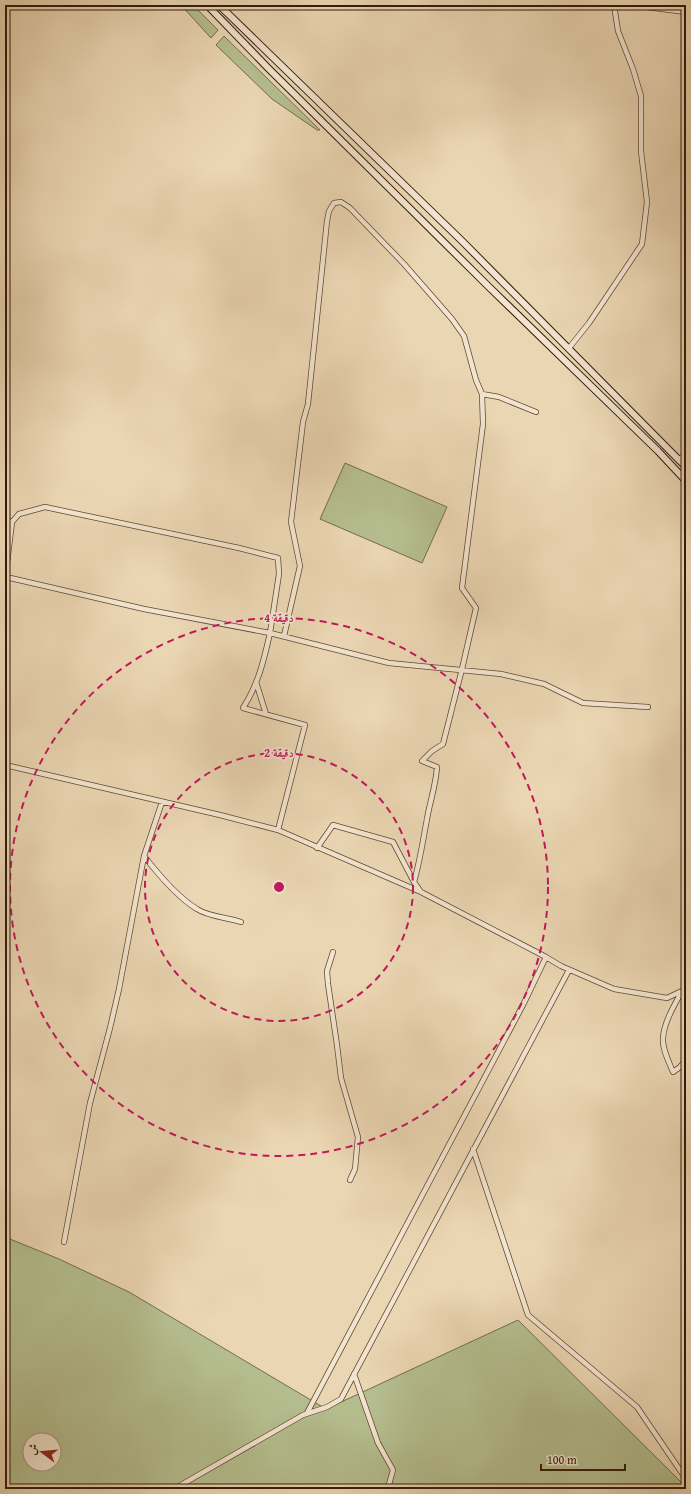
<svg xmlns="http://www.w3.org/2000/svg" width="691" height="1494" viewBox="0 0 691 1494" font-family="'Gentium Book Plus',Amiri,serif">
  <rect width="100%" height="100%" fill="#ebd6b3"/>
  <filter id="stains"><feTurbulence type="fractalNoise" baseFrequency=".005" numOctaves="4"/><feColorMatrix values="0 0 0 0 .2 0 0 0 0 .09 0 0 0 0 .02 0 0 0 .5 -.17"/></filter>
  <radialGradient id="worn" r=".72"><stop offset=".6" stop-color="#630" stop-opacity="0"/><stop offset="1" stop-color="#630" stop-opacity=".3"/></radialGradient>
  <path fill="#b5be8f" stroke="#746c4c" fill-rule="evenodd" d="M181,5H193L218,30L211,38Z
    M224,36L320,130H317L272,99L216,45Z
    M345,463L447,507L422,563L320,519Z
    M5,1237L59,1259L129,1292L326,1409L518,1320L686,1487V1489H5ZM30,1440H54V1464H30Z"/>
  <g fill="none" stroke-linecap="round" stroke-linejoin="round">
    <g stroke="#604934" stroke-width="6">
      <path id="minor" d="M631,5L686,12
        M569,348L589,323L642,244L647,202L641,151V96L633,69L618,31L614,5
        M679,459L686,455
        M5,521L12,522
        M5,580L12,522L19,514L45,507L239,548L278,558L279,574L270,633L144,609L6,577
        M284,636L300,566L291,522L303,422L308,404L327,221L329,211L334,203L341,202L350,208L404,264L452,319L464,336L476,380L482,394L499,397L536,412
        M256,682L266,714
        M5,765L220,815L278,830L421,892L546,957L561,966L614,989L667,998L686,989
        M278,830L305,725L243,708C258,685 264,660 270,633L389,663L501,674L544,684L583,703L648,707
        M317,848L333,825L393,842L414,882
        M144,856C158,874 177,897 197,909C209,917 227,917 241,922
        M421,892L414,882C420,861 423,840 427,819C430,801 436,785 437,767L422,761L432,751L443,744L462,669L476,608L462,588L483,424L482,394
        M333,952L327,971L328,984L337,1045L341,1078L358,1137L355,1169L350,1180
        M682,991C675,1004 664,1022 663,1038C662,1049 669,1062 673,1072L680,1067L686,1060
        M473,1149L528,1315L637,1407L686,1479
        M64,1242L90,1103L110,1028L119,989L144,856L162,802
        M354,1374L378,1443L393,1470L388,1488L386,1489
        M307,1413L524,1003L546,957
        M174,1489L303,1415L327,1407L341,1399L569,970"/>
    </g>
    <g stroke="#321a0a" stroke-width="8">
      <path id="secondary" d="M207,5L268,68L488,286L658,451L686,481
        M219,5L463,242L686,467"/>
    </g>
    <use href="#minor" stroke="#f2e4ce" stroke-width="4.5"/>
    <use href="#secondary" stroke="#f2e4ce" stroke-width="6"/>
  </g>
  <g fill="none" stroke="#c2185b" stroke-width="2" stroke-dasharray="7 5">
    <circle cx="279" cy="887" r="134"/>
    <circle cx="279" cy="887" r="269"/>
  </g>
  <circle cx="279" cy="887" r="6" fill="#c2185b" stroke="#f2e4ce" stroke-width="2"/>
  <g font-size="12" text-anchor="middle" font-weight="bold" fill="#c2185b" stroke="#f2e4ce" stroke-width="3.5" stroke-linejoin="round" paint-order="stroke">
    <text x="279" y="622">4 دقيقة</text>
    <text x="279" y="757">2 دقيقة</text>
  </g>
  <rect width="691" height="1494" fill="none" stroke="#ebd6b3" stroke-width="20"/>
  <rect x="6" y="6" width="679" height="1482" fill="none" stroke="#321a0a" stroke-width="2"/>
  <rect x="10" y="10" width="671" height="1474" fill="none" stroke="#321a0a"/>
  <g transform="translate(42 1452) rotate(286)"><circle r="19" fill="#f2e4ce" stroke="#a59380"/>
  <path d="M0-3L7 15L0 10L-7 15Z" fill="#8f2418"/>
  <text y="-6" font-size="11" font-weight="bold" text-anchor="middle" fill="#321a0a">ش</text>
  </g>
  <path d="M541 1464v6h84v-6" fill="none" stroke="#321a0a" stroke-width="2"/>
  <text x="547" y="1464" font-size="12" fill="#321a0a" stroke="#f2e4ce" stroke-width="3" paint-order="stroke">100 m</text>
  <rect width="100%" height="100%" filter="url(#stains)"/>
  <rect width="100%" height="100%" fill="url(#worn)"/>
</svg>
